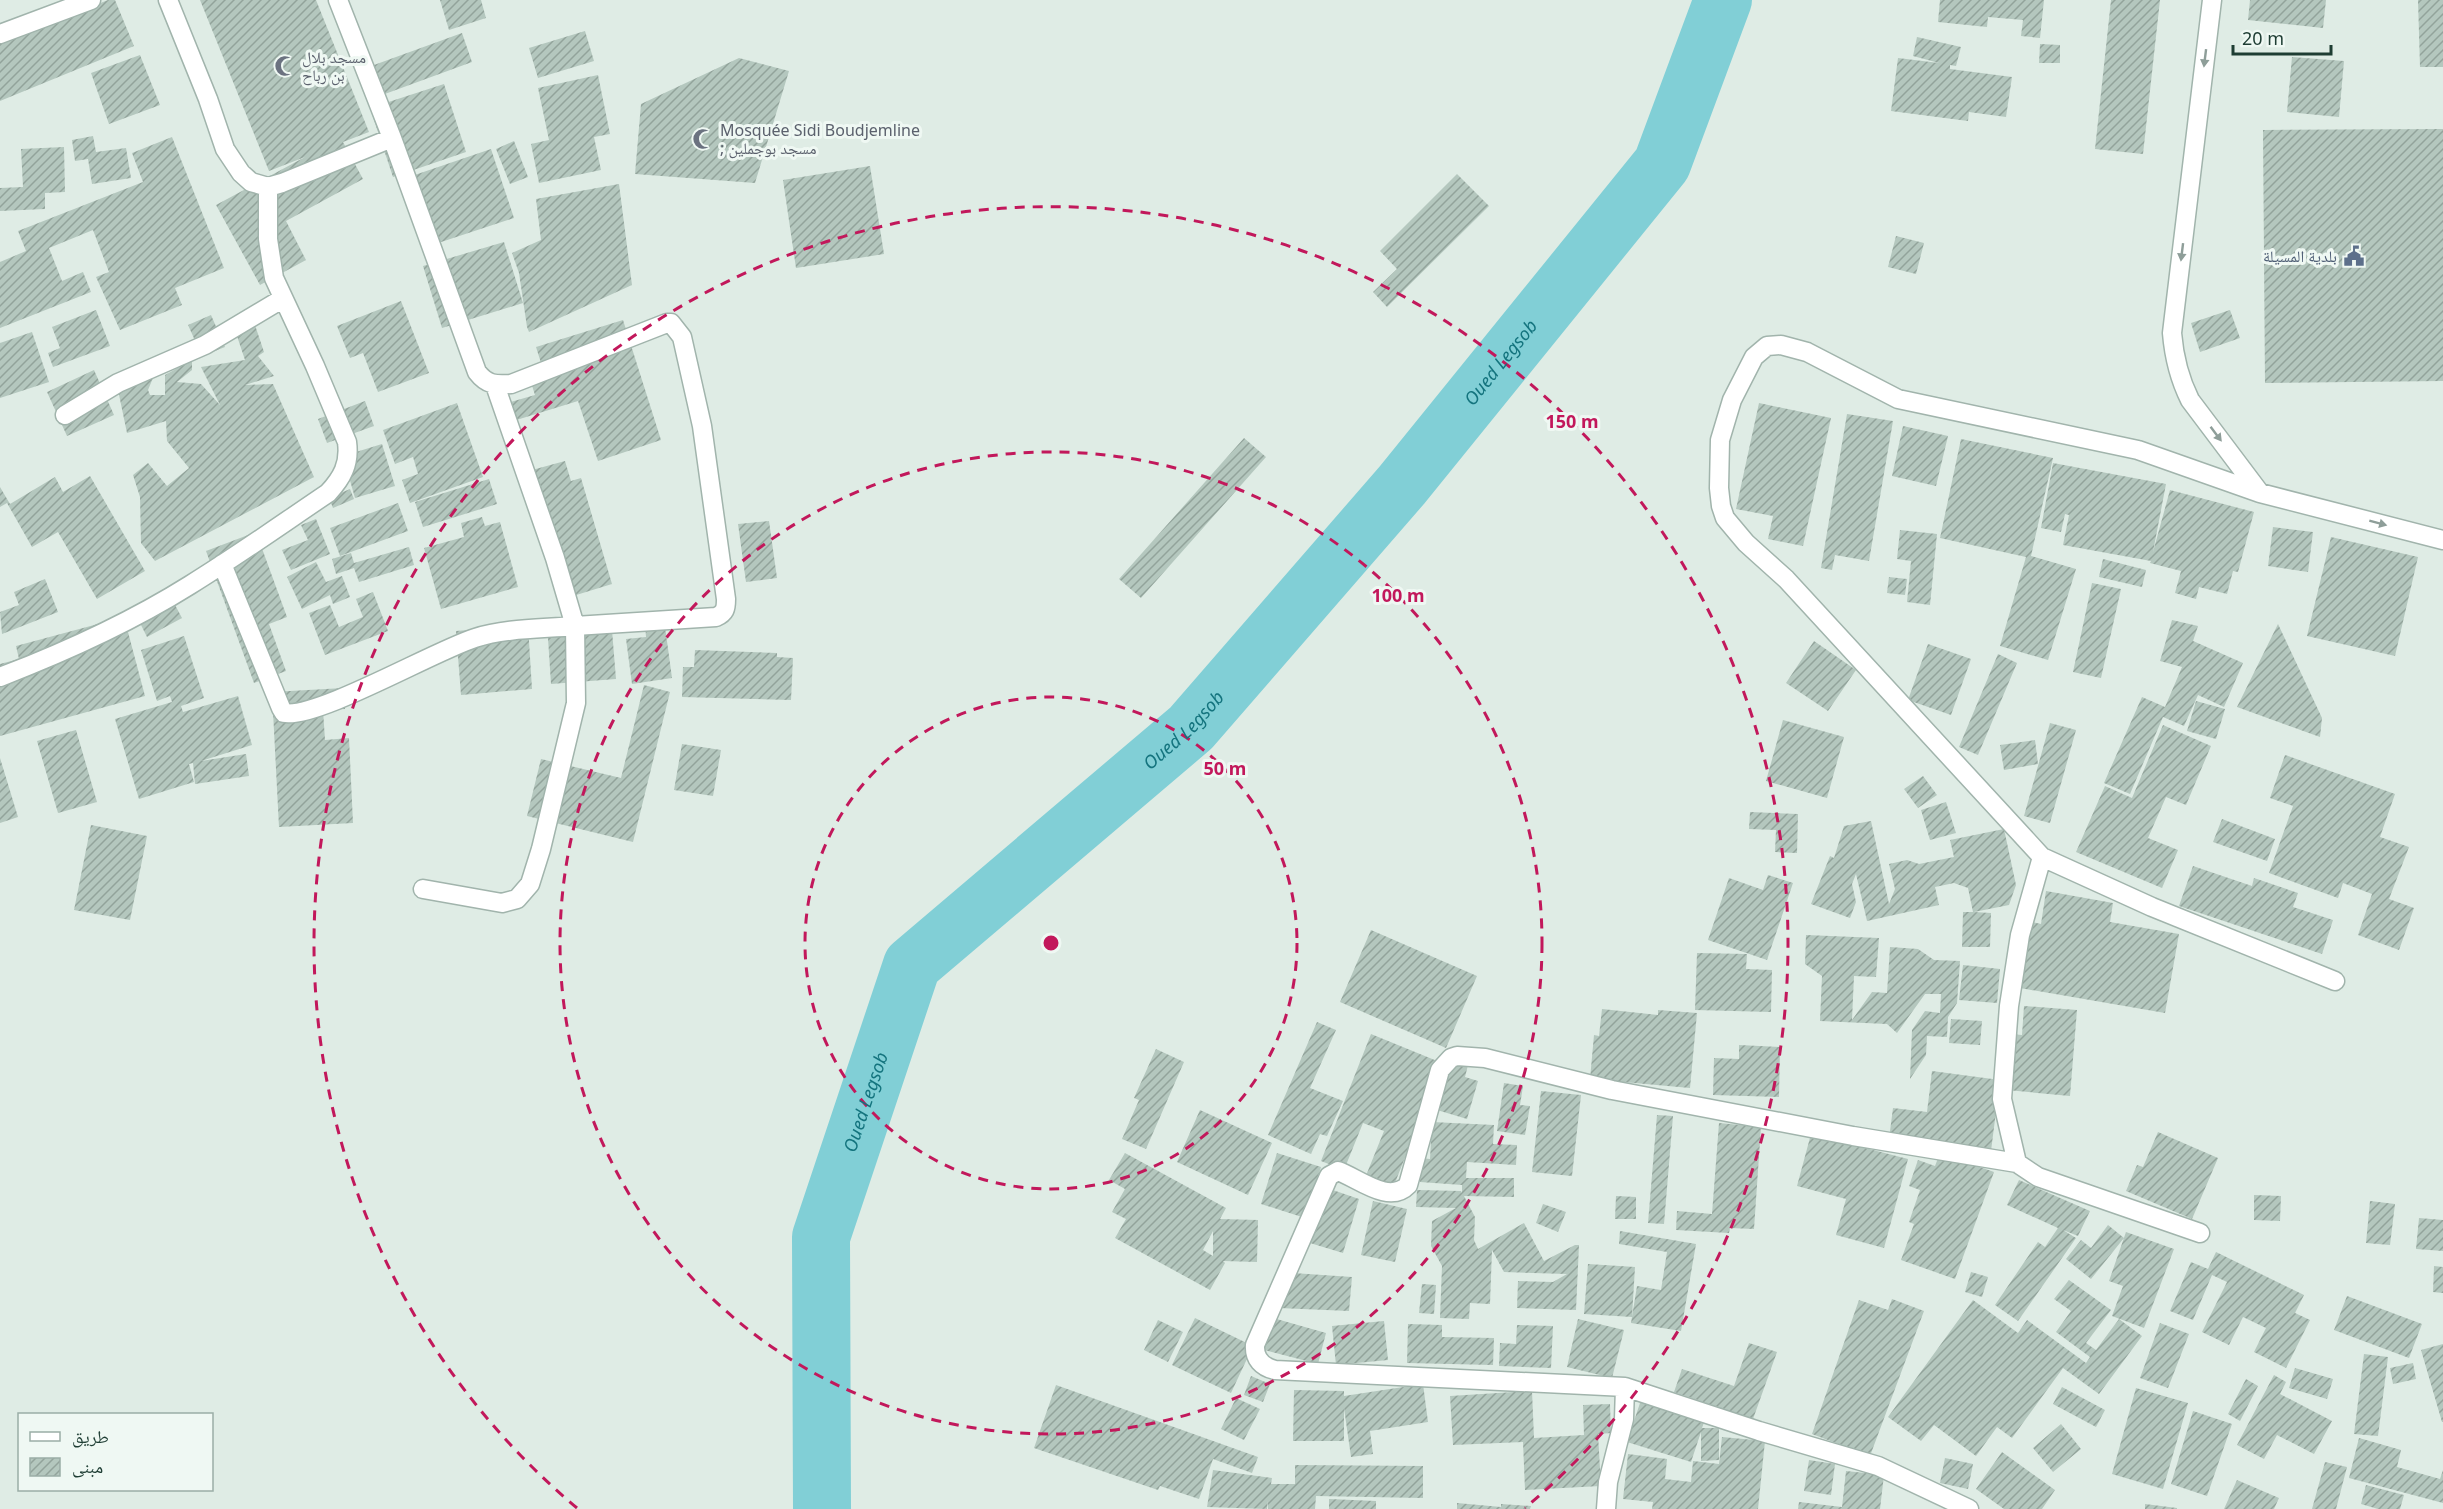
<svg xmlns="http://www.w3.org/2000/svg" width="2443" height="1509" viewBox="0 0 2443 1509" font-family="'Noto Sans','Noto Naskh Arabic',sans-serif">
  <defs>
    <pattern id="building-hatch" width="6" height="6" patternUnits="userSpaceOnUse" patternTransform="scale(1.5)"><rect width="6" height="6" fill="#b4c7be"/><path d="M-1 1l2-2M0 6l6-6M5 7l2-2" fill="none" stroke="#92a39b"/></pattern>
  </defs>
  <rect width="100%" height="100%" fill="#dfece5"/>
  <g fill="none" stroke-linecap="round" stroke-linejoin="round">
    <path stroke="#81cfd6" stroke-width="58" id="s1" d="M822,1509L821,1237L912,965L1191,728L1402,485L1662,164L1723,0"/>
  </g>
  <path fill="url(#building-hatch)" fill-rule="evenodd" d="M108,0H115L134,46L0,101V28L73,14Z
    M200,0H316L369,132L343,142L363,179L286,221L306,260L260,285L216,205L305,157L269,171Z
    M440,0H481L486,18L449,30Z
    M1940,0H2044L2040,38L2021,36L2023,20L1988,17L1987,27L1938,22Z
    M2111,0H2160L2143,154L2095,149Z
    M2250,0H2326L2323,28L2248,20Z
    M2418,0H2443V67H2420Z
    M585,31L594,61L538,78L529,48Z
    M462,33L472,62L374,98L363,69Z
    M1917,37L1961,47L1956,66L1950,65V69L2012,77L2006,117L1969,112L1968,121L1891,111L1898,58L1939,63L1913,56Z
    M2040,44L2060,45V63H2039Z
    M140,55L160,105L109,124L91,73Z
    M2292,57L2344,61L2339,117L2287,112Z
    M739,58L789,71L755,183L635,174L641,104Z
    M598,75L610,134L594,137L601,170L539,183L531,144L549,140L538,88Z
    M444,84L466,152L393,177L370,108Z
    M2443,129V381L2265,383L2263,130Z
    M93,136L96,152L126,148L131,178L92,184L88,159L75,161L72,140Z
    M172,137L224,268L175,288L182,305L120,330L96,277L109,272L93,230L49,248L62,281L83,272L91,292L0,328V262L26,251L18,231L143,182L132,153Z
    M514,141L528,177L510,184L496,149Z
    M64,147L65,192L45,193V209L0,211V188L23,187L21,149Z
    M491,149L514,218L423,248L400,180Z
    M870,166L884,254L796,268L783,180Z
    M1457,174L1489,206L1387,307L1373,292L1397,269L1380,251Z
    M619,184L632,285L529,332L527,327L519,273L512,253L541,240L536,199Z
    M1896,236L1924,243L1916,274L1888,267Z
    M504,242L523,303L442,328L423,266Z
    M401,301L429,373L378,392L363,353L350,358L337,326Z
    M96,310L110,346L53,367L48,353L60,348L52,327Z
    M2230,310L2240,338L2200,352L2191,323Z
    M211,315L225,347L202,356L188,325Z
    M623,320L661,440L598,461L578,401L510,422L504,404L535,395L527,370L542,366L536,347Z
    M255,325L264,352L258,356L274,376L245,385L273,384L314,477L155,561L141,543L140,497L133,475L148,463L167,486L189,468L167,441L166,421L127,433L118,390L153,378L148,390L150,395H165V375L192,360V370L177,382L201,384L220,405L201,367L245,360L236,333Z
    M32,332L49,382L0,398V343Z
    M94,370L114,415L67,436L47,392Z
    M365,401L374,426L327,443L318,419Z
    M457,403L483,477L410,503L402,480L418,474L413,457L395,464L383,430Z
    M1759,403L1831,418L1803,546L1768,539L1773,516L1736,509Z
    M1847,414L1893,421L1869,561L1835,555L1832,570L1821,568Z
    M1903,426L1948,436L1936,486L1892,476Z
    M1244,438L1266,457L1141,598L1119,579Z
    M1961,439L2053,458L2031,556L2076,569L2048,660L2000,646L2026,557L1940,538Z
    M382,444L395,486L355,498L343,456Z
    M565,461L571,481L581,478L612,584L560,600L521,473Z
    M2053,463L2166,484L2153,552L2170,490L2254,512L2238,572L2233,571L2227,594L2199,587L2196,599L2175,593L2181,571L2150,563L2151,561L2063,545L2069,515L2065,514L2061,532L2041,528Z
    M90,476L145,571L97,599L58,532L32,547L7,503L0,507V487L10,504L55,477L63,492Z
    M489,479L497,504L423,527L415,502Z
    M350,489L354,499L333,508L329,498Z
    M398,503L408,531L340,556L330,528Z
    M482,517L485,526L500,522L518,587L441,609L424,548L464,537L461,523Z
    M316,519L330,554L291,570L282,550L308,540L301,525Z
    M769,521L777,578L746,582L738,524Z
    M2273,527L2313,532L2308,572L2268,566Z
    M1900,530L1937,534L1930,605L1907,602L1911,561L1897,559Z
    M256,532L287,617L269,624L286,671L254,683L206,551Z
    M2331,537L2418,557L2395,656L2307,636Z
    M409,547L414,565L359,582L354,568L336,574L332,559L351,553L354,563Z
    M2103,559L2146,570L2142,587L2099,577Z
    M316,562L326,582L342,576L350,597L333,604L330,595L302,609L287,577Z
    M1889,577L1907,579L1905,595L1887,593Z
    M45,579L58,612L2,634L0,612L19,605L14,592Z
    M2092,583L2121,589L2101,678L2073,672Z
    M373,592L388,631L325,655L309,613L330,605L339,627L363,617L356,599Z
    M174,603L182,618L147,637L139,621Z
    M124,617L145,696L0,736V664L19,659L16,646Z
    M611,618L616,679L551,684L547,623Z
    M664,619L672,678L632,684L626,639L646,637L645,622Z
    M2172,620L2198,626L2193,641L2243,663L2224,707L2198,695L2184,726L2163,717L2130,794L2104,783L2142,697L2165,707L2182,667L2160,661Z
    M2278,624L2322,718L2320,737L2237,707Z
    M528,625L532,689L461,695L456,631Z
    M184,636L204,698L181,706L183,712L238,696L252,745L201,761L246,754L249,776L195,784L193,763L189,764L194,782L139,799L115,719L172,702L170,696L157,701L141,650Z
    M1814,641L1856,670L1828,711L1786,683Z
    M1928,644L1971,659L1951,715L1908,700Z
    M695,650L777,653V657L793,658L791,700L682,697L683,667H694Z
    M1998,654L2017,663L1978,755L1959,747Z
    M644,685L670,692L633,842L527,816L541,759L621,778Z
    M344,688L345,709L323,710L325,740L349,738L353,823L279,827L272,692Z
    M2196,701L2225,709L2216,739L2187,731Z
    M1783,720L1844,737L1827,798L1766,781Z
    M2050,723L2076,730L2050,823L2024,816Z
    M2163,725L2211,746L2186,805L2166,797L2148,838L2178,850L2162,888L2076,852L2105,786L2132,798Z
    M76,730L97,802L58,813L37,741Z
    M2035,740L2038,764L2004,770L2000,745Z
    M682,744L721,750L713,796L674,790Z
    M2285,755L2395,794L2380,837L2409,847L2389,899L2414,908L2399,950L2358,935L2372,894L2343,883L2338,898L2269,873L2293,806L2270,798Z
    M0,758L18,817L0,823Z
    M1923,776L1937,795L1918,808L1904,789Z
    M1946,802L1956,833L1930,840L1921,810Z
    M1750,812L1798,814L1797,853L1775,852L1776,830L1749,829Z
    M2222,819L2275,839L2267,861L2213,842Z
    M1871,821L1889,904L1895,889L1889,864L1907,860L1919,864L1954,857L1950,840L2004,829L2016,885L2009,905L1974,912L1991,913L1990,947H1962L1963,912H1973L1968,888L1954,883L1935,887L1939,905L1867,921L1856,874L1852,884L1856,902L1850,918L1811,904L1830,856L1834,858L1844,826Z
    M91,825L147,836L130,920L74,910Z
    M2193,866L2252,886L2254,878L2298,893L2293,907L2333,920L2322,954L2179,906Z
    M1768,875L1793,883L1767,960L1708,940L1729,878L1763,890Z
    M2046,891L2113,903L2110,922L2179,934L2165,1013L2020,988L2032,922L2041,924Z
    M1371,930L1477,976L1446,1048L1340,1002Z
    M1806,935L1879,938L1876,977L1854,976L1852,1020L1872,992L1887,993L1890,947L1918,949L1934,960L1960,961L1957,1003L1948,1017L1947,1037L1927,1036L1926,1055L1910,1079L1912,1030L1925,1011L1940,1013L1941,994H1925L1897,1033L1887,1024L1820,1021L1822,976L1805,964Z
    M1697,953L1747,954L1746,969L1772,970L1771,1012L1695,1010Z
    M1963,965L2000,969L1997,1003L1959,1000Z
    M2024,1006L2077,1010L2070,1096L2007,1090L2011,1034L2022,1035Z
    M1602,1009L1658,1015V1010L1697,1013L1690,1088L1590,1079L1594,1035L1599,1036Z
    M1951,1019L1982,1021L1980,1045L1949,1043Z
    M1317,1022L1336,1030L1310,1088L1343,1101L1327,1136L1320,1134L1311,1154L1268,1135Z
    M1371,1034L1442,1063L1393,1188L1365,1178L1384,1131L1363,1123L1344,1170L1321,1161Z
    M1739,1045L1780,1047L1779,1097L1713,1095L1714,1058L1739,1059Z
    M1156,1049L1184,1062L1146,1149L1122,1139L1139,1100L1134,1098Z
    M1451,1060L1468,1065L1465,1077L1478,1081L1467,1119L1437,1110Z
    M1932,1071L2000,1080L1991,1151L1889,1139L1893,1108L1927,1112Z
    M1504,1083L1523,1086L1520,1105L1530,1106L1525,1135L1497,1131Z
    M1541,1091L1581,1095L1572,1176L1532,1172Z
    M1200,1110L1272,1143L1248,1195L1177,1162Z
    M1657,1115L1673,1116L1664,1224L1648,1223Z
    M1432,1122L1494,1125L1493,1144L1517,1145L1516,1165L1467,1162L1466,1178H1514V1197L1464,1196L1475,1217L1474,1240L1478,1249L1524,1223L1544,1261L1575,1245H1579L1576,1310L1517,1308L1518,1281L1553,1282L1567,1274L1504,1272L1492,1250L1490,1304L1470,1303L1469,1319L1440,1318L1442,1266L1431,1246L1432,1221L1456,1208L1416,1207L1417,1190L1461,1191L1462,1193V1185L1420,1182L1421,1158L1430,1159Z
    M1719,1123L1761,1127L1754,1229L1730,1228L1729,1233L1676,1230L1677,1211L1712,1214Z
    M2158,1132L2218,1158L2192,1219L2126,1191L2137,1165L2143,1167Z
    M1811,1134L1908,1159L1884,1248L1836,1235L1846,1199L1797,1186Z
    M1125,1153L1226,1208L1220,1219L1258,1220L1257,1262L1223,1261L1225,1263L1210,1290L1115,1238L1126,1219L1112,1212L1125,1189L1109,1180ZM1213,1231V1256L1203,1250Z
    M1277,1153L1321,1167L1305,1218L1261,1204Z
    M1940,1153L1994,1172L1955,1279L1901,1260L1914,1224L1909,1222L1920,1190L1909,1186L1918,1160L1935,1166Z
    M2019,1180L2090,1211L2078,1236L2063,1230L2076,1238L2018,1321L1995,1305L2038,1242L2045,1247L2058,1228L2007,1205Z
    M1327,1188L1359,1199L1343,1253L1310,1243Z
    M2254,1195L2281,1196L2280,1221L2254,1220Z
    M1616,1196L1636,1197V1219H1615Z
    M1373,1201L1407,1209L1395,1262L1361,1255Z
    M2370,1201L2395,1204L2390,1245L2366,1243Z
    M1543,1204L1566,1212L1558,1232L1536,1223Z
    M2419,1218L2443,1220V1251L2416,1249Z
    M2108,1225L2124,1238L2091,1279L2066,1259L2081,1240L2091,1248Z
    M1620,1231L1696,1244L1681,1331L1631,1323L1637,1286L1661,1290L1667,1252L1619,1244Z
    M2126,1232L2174,1249L2144,1328L2112,1316L2123,1286L2109,1281Z
    M2216,1252L2304,1295L2295,1313L2310,1320L2286,1368L2254,1352L2266,1328L2243,1317L2229,1345L2202,1332L2227,1282L2212,1275L2193,1320L2170,1311L2191,1262L2208,1269Z
    M1588,1264L1635,1267L1632,1317L1584,1314Z
    M2434,1266L2443,1267V1293L2433,1292Z
    M1971,1272L1988,1277L1982,1297L1965,1292Z
    M1293,1273L1352,1277L1349,1311L1279,1308Z
    M2069,1280L2111,1310L2086,1343L2096,1350L2119,1319L2142,1336L2099,1394L2063,1368L2012,1438L1997,1427L1976,1456L1934,1425L1921,1441L1888,1417L1973,1300L2018,1333L2027,1320L2086,1363L2090,1357L2056,1332L2071,1311L2054,1299Z
    M1422,1284L1436,1285L1434,1314L1419,1313Z
    M2347,1296L2422,1324L2409,1358L2334,1330Z
    M1892,1299L1924,1311L1870,1456L1812,1434L1859,1300L1888,1310Z
    M1195,1318L1253,1346L1231,1393L1172,1365Z
    M1273,1318L1326,1333L1318,1364L1264,1350Z
    M1578,1319L1624,1330L1612,1378L1567,1367Z
    M1158,1320L1183,1332L1168,1362L1144,1350Z
    M1384,1321L1388,1360L1336,1365L1332,1326Z
    M2160,1323L2189,1334L2168,1388L2140,1378Z
    M1408,1324L1442,1325V1337L1494,1338L1493,1365L1407,1363Z
    M1517,1325L1553,1326L1551,1368L1499,1366L1500,1343L1516,1344Z
    M1749,1343L1777,1352L1753,1419L1674,1392L1682,1369L1734,1386Z
    M2443,1344V1422H2442L2421,1350Z
    M2364,1354L2388,1357L2378,1436L2354,1434Z
    M2413,1363L2416,1379L2393,1384L2390,1368Z
    M2295,1368L2333,1379L2327,1399L2289,1388Z
    M2274,1375L2286,1382L2280,1394L2332,1421L2314,1454L2277,1435L2264,1459L2237,1445Z
    M1251,1376L1270,1384L1263,1402L1244,1395Z
    M2246,1379L2258,1386L2240,1421L2228,1414Z
    M1423,1384L1428,1422L1370,1431L1373,1454L1351,1457L1344,1408V1441H1293L1294,1390L1344,1391V1396Z
    M1056,1385L1258,1457L1252,1473L1213,1459L1199,1499L1160,1486L1158,1490L1034,1448Z
    M2062,1387L2105,1410L2096,1427L2053,1404Z
    M2136,1388L2188,1403L2163,1489L2112,1474Z
    M1532,1391L1534,1438L1584,1435L1583,1405L1610,1404L1611,1433L1598,1434L1601,1486L1525,1490L1523,1442L1453,1445L1450,1396Z
    M1642,1397L1706,1417L1702,1428H1719V1460L1701,1461V1432L1691,1462L1627,1442Z
    M1236,1398L1260,1409L1244,1440L1221,1429Z
    M2193,1411L2232,1424L2207,1496L2171,1484Z
    M2061,1424L2081,1449L2053,1472L2033,1448Z
    M1722,1437L1765,1441L1758,1509H1652L1653,1502L1623,1499L1628,1454L1667,1459L1665,1479L1691,1482L1693,1461L1719,1464Z
    M2359,1438L2401,1450L2397,1467L2440,1479L2443,1470V1503L2349,1478Z
    M2002,1452L2055,1490L2042,1509H2004L1976,1489Z
    M1945,1458L1973,1464L1968,1489L1940,1483Z
    M1809,1460L1835,1464L1831,1495L1804,1491Z
    M2325,1462L2347,1467L2336,1509H2312Z
    M1295,1465L1423,1466V1498L1316,1496L1315,1509H1268V1501L1267,1509L1207,1507L1213,1470L1272,1478L1271,1484H1295Z
    M1846,1471L1884,1475L1880,1509H1798L1799,1502L1842,1507Z
    M2237,1480L2279,1498L2274,1509H2224Z
    M2366,1485L2404,1495L2400,1509H2378L2361,1504Z
    M1329,1499L1376,1501V1509H1329Z
    M1457,1503L1501,1507V1504L1531,1506L1530,1509H1457Z
    M2145,1504L2177,1508V1509H2145Z"/>
  <g fill="none" stroke-linecap="round" stroke-linejoin="round">
    <g stroke="#a1b4ac" stroke-width="21">
      <path id="minor" d="M168,0L208,99L225,149L241,173L251,182L268,187L282,183L392,138L338,0
        M2212,0L2172,333C2174,357 2179,378 2190,400L2260,493L2443,540
        M0,34L91,0
        M392,138L477,372C487,385 495,385 511,384L667,323H671L682,337L702,426L726,599C726,609 725,613 716,617L575,626L555,558L495,385
        M65,415L118,383L205,345L282,299
        M2260,493L2138,450L1898,399L1807,352L1781,345L1767,346L1754,357L1732,400L1720,440L1719,488L1721,506L1725,518L1746,543L1786,579L2042,857L2152,907L2335,981
        M222,564L281,708L284,713C317,719 434,651 475,638C506,628 542,629 575,626L576,703L541,849L530,884L517,899L502,903L423,889
        M0,677C65,652 131,622 190,585C237,556 282,524 328,493C342,478 350,464 347,442L315,366L274,278L268,239V187
        M2042,857L2020,935L2009,1006L2002,1099L2017,1163L2038,1177L2200,1233
        M1625,1387L1275,1370C1262,1367 1254,1359 1255,1345L1329,1176L1338,1171C1358,1178 1389,1205 1408,1185L1440,1070L1451,1058L1457,1056L1485,1058L1612,1090L1853,1136L2017,1163
        M1606,1509L1608,1482L1624,1419L1625,1387L1759,1431L1878,1466L1969,1509"/>
    </g>
    <use href="#minor" stroke="#fff" stroke-width="18"/>
  </g>
  <defs><path id="oneway-solid" d="M-6-.8H1V-3.2L6.5 0L1 3.2V.8H-6Z" transform="scale(1.5)"/></defs>
  <g fill="#8e9e99">
    <use href="#oneway-solid" transform="translate(2205 58) rotate(97)"/>
    <use href="#oneway-solid" transform="translate(2182 252) rotate(97)"/>
    <use href="#oneway-solid" transform="translate(2216 434) rotate(53)"/>
    <use href="#oneway-solid" transform="translate(2378 523) rotate(15)"/>
  </g>
  <g fill="none" stroke="#c2185b" stroke-width="3" stroke-dasharray="10 8">
    <circle cx="1051" cy="943" r="246"/>
    <circle cx="1051" cy="943" r="491"/>
    <path d="M577 1508A737 737 0 1 1 1525 1508"/>
  </g>
  <defs>
    <g id="mosque-bare" transform="scale(1.62)"><path d="M3.5-4.9A6 6 0 1 0 3.5 4.9A5 5 0 1 1 3.5-4.9Z" fill="#6b7280" stroke="#eff8f3" stroke-width="2.5" paint-order="stroke"/></g>
    <g id="civic-bare" transform="scale(1.62)"><path d="M-.6-6.5H3V-4.5H.6V-3L4-1V1h2V6H-6V1h2V-1L-.6-3ZM-1.2 2.5V6h2.4V2.5Z" fill="#5c6f8a" stroke="#eff8f3" stroke-width="2.5" paint-order="stroke"/></g>
  </defs>
  <g fill-rule="evenodd">
    <use href="#mosque-bare" x="285" y="66"/>
    <use href="#mosque-bare" x="703" y="139"/>
    <use href="#civic-bare" x="2354" y="256"/>
  </g>
  <g text-anchor="middle" stroke-width="6" stroke-linejoin="round" paint-order="stroke">
    <g font-size="16" fill="#5b616d" stroke="#eff8f3" text-anchor="start">
      <text x="302" y="63">مسجد بلال<tspan x="302" dy="18">بن رباح</tspan></text>
      <text x="720" y="136">Mosquée Sidi Boudjemline<tspan x="720" dy="18">; مسجد بوجملين</tspan></text>
    </g>
    <g font-size="16" fill="#4e5e75" stroke="#eff8f3" text-anchor="end">
      <text x="2337" y="262">بلدية المسيلة</text>
    </g>
    <g font-size="18" font-style="italic" fill="#14747e" stroke="#eff8f3">
      <text dy="6" stroke="none"><textPath href="#s1" startOffset="1404">Oued Legsob</textPath></text>
      <text dy="6" stroke="none"><textPath href="#s1" startOffset="918">Oued Legsob</textPath></text>
      <text dy="6" stroke="none"><textPath href="#s1" startOffset="414">Oued Legsob</textPath></text>
    </g>
  </g>
  <circle cx="1051" cy="943" r="9" fill="#c2185b" stroke="#eff8f3" stroke-width="3"/>
  <g font-size="18" text-anchor="middle" font-weight="bold" fill="#c2185b" stroke="#eff8f3" stroke-width="6" stroke-linejoin="round" paint-order="stroke">
    <text x="1572" y="428">150 m</text>
    <text x="1398" y="602">100 m</text>
    <text x="1225" y="775">50 m</text>
  </g>
  <rect x="18" y="1413" width="195" height="78" fill="#eff8f3" stroke="#9bada6" stroke-width="1.5"/>
  <rect x="30" y="1432" width="30" height="9" fill="#ffffff" stroke="#9bada6" stroke-width="1.5"/>
  <text x="72" y="1443" font-size="18" fill="#1e3d33">طريق</text>
  <rect x="30" y="1458" width="30" height="18" fill="url(#building-hatch)" stroke="#9bada6" stroke-width="1.5"/>
  <text x="72" y="1473" font-size="18" fill="#1e3d33">مبنى</text>
  <path d="M2233 45v9h98v-9" fill="none" stroke="#1e3d33" stroke-width="3"/>
  <text x="2242" y="45" font-size="18" fill="#1e3d33" stroke="#eff8f3" stroke-width="4.5" paint-order="stroke">20 m</text>
</svg>
